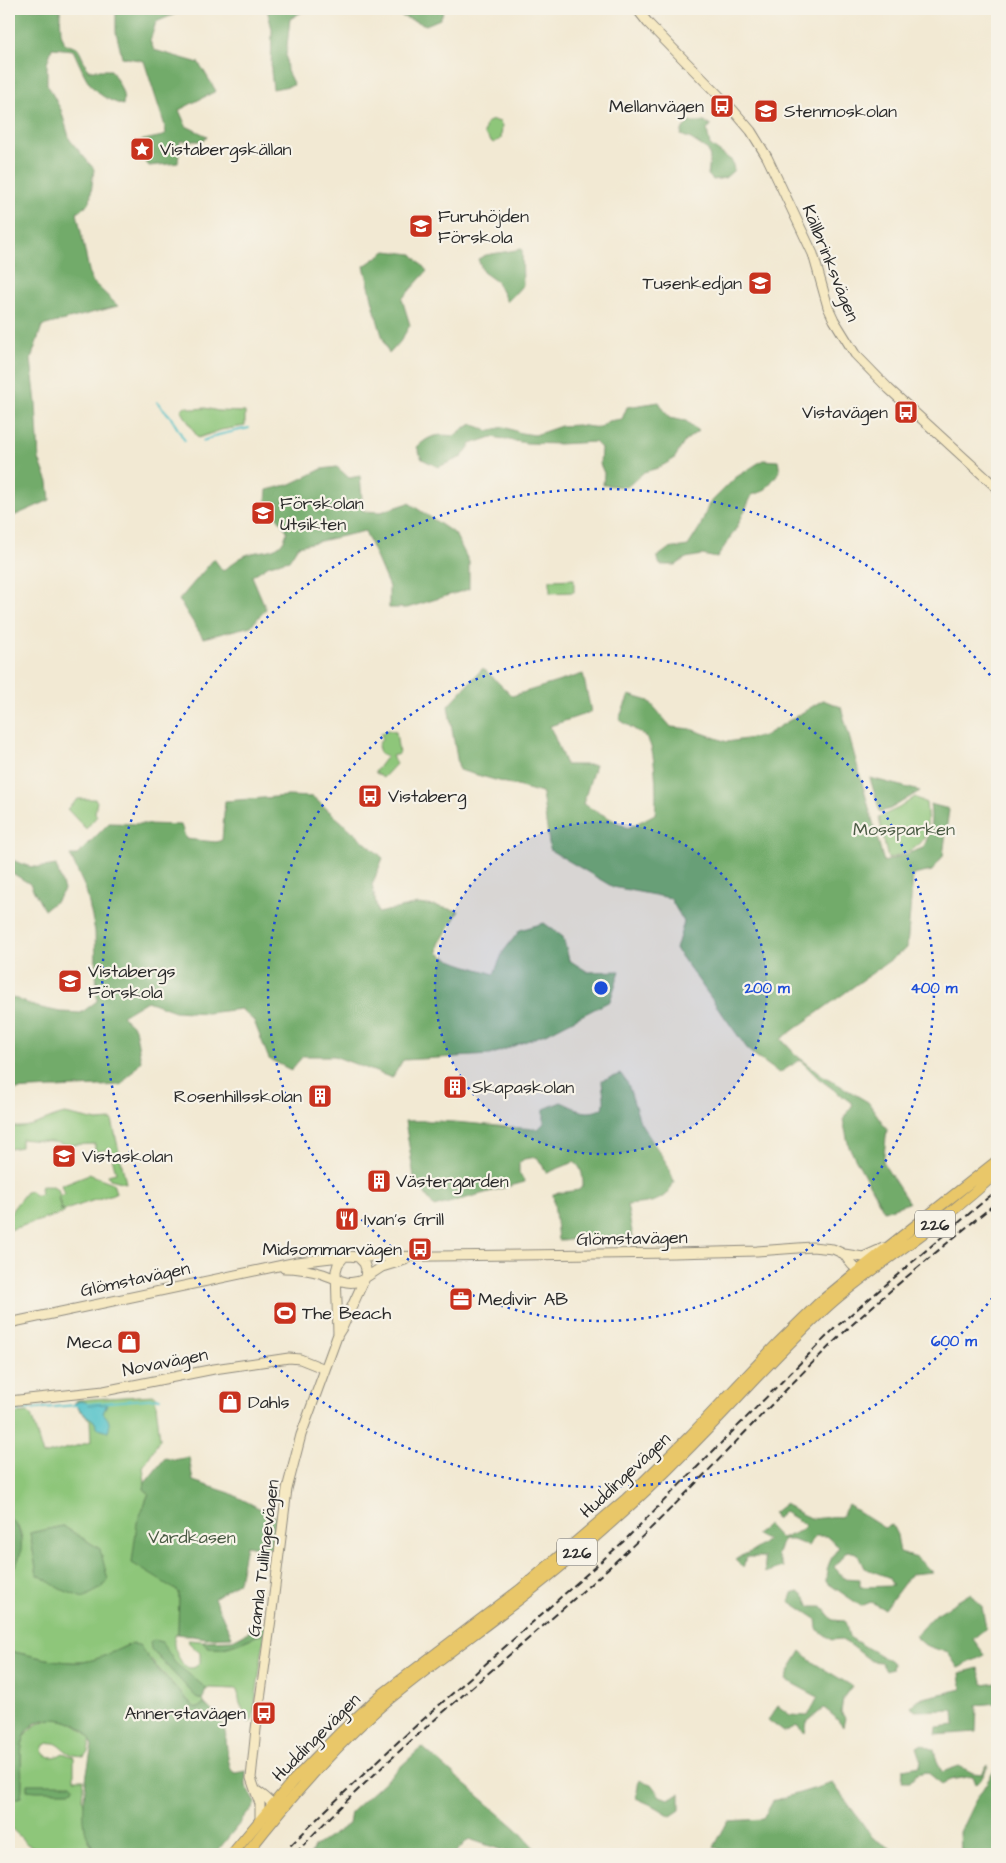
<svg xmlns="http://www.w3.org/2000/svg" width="1006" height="1863" viewBox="0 0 1006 1863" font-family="'Architects Daughter',sans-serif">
  <rect width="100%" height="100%" fill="#f7f3e8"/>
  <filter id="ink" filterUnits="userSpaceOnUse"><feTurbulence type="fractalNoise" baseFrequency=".02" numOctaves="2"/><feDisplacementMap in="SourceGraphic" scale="10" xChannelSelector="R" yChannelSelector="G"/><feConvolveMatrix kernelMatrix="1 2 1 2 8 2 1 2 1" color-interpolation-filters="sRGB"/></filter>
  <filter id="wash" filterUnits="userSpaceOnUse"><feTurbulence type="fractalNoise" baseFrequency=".0096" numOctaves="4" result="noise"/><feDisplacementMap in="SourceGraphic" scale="20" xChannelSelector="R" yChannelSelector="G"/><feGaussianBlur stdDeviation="1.12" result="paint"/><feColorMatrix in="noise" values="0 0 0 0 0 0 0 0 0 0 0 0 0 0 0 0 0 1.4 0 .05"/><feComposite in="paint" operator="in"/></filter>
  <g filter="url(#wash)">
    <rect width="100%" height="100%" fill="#f2e9d3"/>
    <path fill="#8ec67a" stroke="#5c7852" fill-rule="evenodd" d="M493,120L500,122L502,126L501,139L493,143L484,134L486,123Z
      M185,406L194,409L205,408L218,411L245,412V426L221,430L198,438L181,410Z
      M574,579V592L550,593V580Z
      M388,730L396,732L399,754L392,756L396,764L383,778L375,772L387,756L380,753L378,746L382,738L381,733Z
      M915,797L926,803C931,842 923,847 888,859L879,817L899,808Z
      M78,799H95L97,801L95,813L97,816L86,829L67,809Z
      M65,1114L97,1121L112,1120L126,1183L110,1179L108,1175L116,1173L110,1149L95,1152V1144L62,1145L61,1143L21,1139V1147L9,1149V1126C30,1131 46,1118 65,1114Z
      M89,1174L113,1183L116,1193L62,1211L58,1196L61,1211H64V1213L9,1230V1214L26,1192L32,1191L35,1196L41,1194L40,1188L42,1186H53L58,1189L60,1196L65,1194L61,1185Z
      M155,1395L160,1439L143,1467L145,1483L144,1489L149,1493L137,1523L179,1592L178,1634H176C170,1645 178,1656 184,1666C191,1669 194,1669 200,1663V1653L189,1643L188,1640L203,1641C213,1660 249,1637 265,1633L253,1719L251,1722H247C246,1716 244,1711 241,1706C238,1700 240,1695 236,1689L209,1688L205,1691L151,1649L198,1699H203L204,1703L198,1708L194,1707L147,1656L131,1644C116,1650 99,1660 83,1662C59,1664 32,1655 9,1651V1573C21,1559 30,1530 9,1518V1414L28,1413L31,1415L43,1455L91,1442L90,1420L79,1410L76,1400ZM63,1526L100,1549L37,1574L30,1533Z
      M53,1719C69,1719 80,1727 91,1738L88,1752L84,1756C79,1755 75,1756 71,1754C61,1749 57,1738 44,1745L42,1750L44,1754C50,1759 57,1757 63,1753L74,1757V1779H84L82,1798L85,1807V1825L88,1839L94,1851L93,1854H20L22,1851L33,1850L34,1847L27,1844L9,1826V1800L21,1797C26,1764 7,1728 53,1719Z"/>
    <path fill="#72ab6a" stroke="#4e6b4a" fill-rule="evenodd" d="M9,9H60L61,33L65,44L78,48L88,70H111C117,81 126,92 123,105C90,95 87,80 73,50L52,48L47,63V84L61,110L70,140L94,169L90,202L77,213L91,280L118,306L42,326L31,359L36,403L39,459L48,482L50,500L9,518Z
      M116,9H187L156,22L150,41L154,50L199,63L216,91L179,110L186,126L207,136L203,141H180L178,163L149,166L140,156L139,141L163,136L166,133L164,123L144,61L122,57L116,32Z
      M267,9H307L290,19L286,55L287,71L294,85L273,89L271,71L272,29Z
      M386,9H445L440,19L426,25L401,16Z
      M689,122H704L711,125L707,130L710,145L732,161L734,170L725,178L713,180L708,175L710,158L708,150L691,139L681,135L683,128Z
      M522,249L523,285L507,302L497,282L483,272L478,259L486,255Z
      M386,251L412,254L427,271L402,299L410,325L400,342L389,354C377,326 372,296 364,266Z
      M659,402L669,418L686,421L698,431L685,441L674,459L658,468L644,472L627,487L603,485L604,473L600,464L601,448L595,442L559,444L526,443L492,437L471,444L462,457L438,467L422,459L417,447C430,435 437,434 454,436L464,428L473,424L487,431L504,427L521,433L535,435L561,426L577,425L600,428L608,421L622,419L627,407Z
      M763,460L778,461L780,471L764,491L752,495L737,527L717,558L702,555L686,558L676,565H660L657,557L668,549L688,546L700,527L709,504L735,478Z
      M337,467L349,478L360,476L363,511L381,512L409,503L455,534L469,562V589L407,608H389V587L365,531L298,546L289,560L269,565L252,576L266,609L251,626L203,638L179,600L214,559L223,571C231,565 237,559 246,555C264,548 282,555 287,531L266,501L267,490L291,484L322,469Z
      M483,668L512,696L583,674L591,712L550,726L566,765H595L583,804L628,828L655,814C657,799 656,752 648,740C643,733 626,725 619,719L629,695L649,701L671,727L691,729L727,742L764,736L823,700L841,707L884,862L923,848C931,833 932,820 930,804L949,809L943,856L932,871L913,875L907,948L781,1039L796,1055L822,1075L868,1102L887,1129L883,1163L909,1203L884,1211L849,1147L843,1120L853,1104L818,1078L800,1060L779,1073L749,1051L676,949L684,922L670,898L613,887L550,850L542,793L459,770L448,706Z
      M870,778L920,791L890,809L880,812Z
      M288,796L313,797L383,858L372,885L378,913L418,904L435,906L459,911L439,944L438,953C455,964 476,968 494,974L503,952L520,930L544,923L563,937L569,960L588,972L620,971L610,1001L550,1032L490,1055L403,1060L392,1078L334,1056H303L291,1070L269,1059L254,1021L241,1009L207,1013L175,1011L147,1001L122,1016L135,1028L141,1061L121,1085L9,1090V996L37,1007L60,1012L81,1013L97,1001L95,931L86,890L70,855H77L109,823L181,825L186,839L216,842L222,840L225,801Z
      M9,858C28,868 35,869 56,865L64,890L57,900L44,910L30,884L9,871Z
      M621,1074L628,1084L640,1122L667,1164L674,1181C666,1204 647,1203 627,1205L633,1237L558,1240L553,1194L579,1190L583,1185C583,1176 582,1167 574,1162L547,1173L537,1157L524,1159L519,1163V1173L525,1182L434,1207L414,1177L405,1121C450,1119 494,1127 538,1129L544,1123V1109L561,1102C578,1109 585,1117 603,1108C606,1100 602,1089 602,1080Z
      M189,1457L193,1481L230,1493L282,1520L278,1550L246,1545L239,1582L214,1598L232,1637L206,1638L178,1634L179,1592L132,1563L137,1523L149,1493L144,1489L145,1483L165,1458L174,1460Z
      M786,1503C790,1509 804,1516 811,1518C819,1520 830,1515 841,1517L848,1505L884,1528L892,1525L897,1535L900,1553L917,1558L932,1572L911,1574L885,1609L871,1602L861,1606L826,1582C826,1567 830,1559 839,1547L826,1536H815L808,1546L793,1540H783L777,1555L783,1567L765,1573L764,1557H746L743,1568L735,1560L741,1556L755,1550L767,1540L756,1534L768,1525L781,1539L800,1531L806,1525L784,1512L776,1519L773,1513ZM847,1551L857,1553L864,1568L888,1577L893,1586L860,1587V1579L844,1578L834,1567Z
      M9,1518C23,1526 24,1550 17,1563C15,1567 11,1570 9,1573Z
      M63,1526L100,1549L108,1580L100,1589L83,1598L60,1589L37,1574L30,1533Z
      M799,1592L806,1598L810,1607H822L833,1620L845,1621L849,1637L893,1663L892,1669L886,1671L881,1662L871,1661L852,1646L840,1639L832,1640L817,1629L816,1619L789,1601L792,1594Z
      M971,1593L982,1607L986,1628L973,1639L985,1655L958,1668L948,1653L925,1645L915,1636L933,1616Z
      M263,1624H267L265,1633C250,1637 212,1660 203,1641L233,1640Z
      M154,1640L162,1642L175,1663L206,1688L203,1699H198L151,1649L150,1642Z
      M131,1644L139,1645L152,1663L194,1707L198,1708L204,1703C211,1710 221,1719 224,1728C228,1741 225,1756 232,1771L235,1773L246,1771V1786L256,1803L215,1854H93L94,1851C92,1843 86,1838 85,1829C81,1804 87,1770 92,1746C89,1718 36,1708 25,1735C17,1755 24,1776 21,1797L9,1800V1651C31,1655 60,1664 83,1662C99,1660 116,1650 131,1644Z
      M801,1651L814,1663L852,1686L843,1698L841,1712L845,1718L843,1727L835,1717L824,1708L807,1722L805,1733L797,1726L784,1732L768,1720L778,1706L790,1715L808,1716L818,1697L786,1680L790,1669Z
      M978,1668L983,1684L997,1682V1703L977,1705L976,1732L936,1735L937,1727L955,1725L954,1710L915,1711L911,1706L919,1699L962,1689L960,1673Z
      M922,1744L934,1750C935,1759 939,1764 942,1772L959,1766L973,1773L982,1774L987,1765L988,1766L982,1778L976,1784L973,1776L950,1780L942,1784L927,1772L917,1774L910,1782H902L903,1769L920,1766L921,1759L917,1747Z
      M422,1747L517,1829L538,1852L535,1854H514L469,1839L454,1854H311L314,1847L349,1824L351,1812Z
      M997,1766V1854H961L960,1832L974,1803Z
      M639,1780L651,1784L660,1796L668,1799L680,1793V1810L671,1816L656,1807L636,1798Z
      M833,1783L873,1838L900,1854H733L714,1847L728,1821L763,1819L773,1801Z
      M27,1784H71L74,1787L73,1790L70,1791H36L27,1790Z"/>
    <path fill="#54c2c9" stroke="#40767a" d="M80,1401L86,1402L88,1405L107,1404L103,1413C109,1419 111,1424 108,1432L99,1429L93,1420L83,1413L74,1403Z"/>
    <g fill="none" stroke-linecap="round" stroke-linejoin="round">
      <path stroke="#54c2c9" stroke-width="2" d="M157,402L170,416L185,441
        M203,441L218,435L249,428
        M86,1404L160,1398
        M9,1411L76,1405"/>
    </g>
  </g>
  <g filter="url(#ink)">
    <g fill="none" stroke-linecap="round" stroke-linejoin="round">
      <g stroke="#8e8a7f" stroke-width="11">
        <path id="secondary" d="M637,9L648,23L733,110L751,131L767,157L813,254L828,307L834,320L855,354L889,389L997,488
          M844,1254C849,1261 854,1270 863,1272
          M284,1268C297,1268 310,1270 323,1274C337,1279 349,1287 364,1279
          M365,1278L382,1267L405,1260
          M9,1323L297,1262L349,1256L358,1257L674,1253L757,1251L812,1247L833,1249L844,1254L863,1257L883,1248
          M338,1334L336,1271L338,1264L343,1258
          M9,1401L104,1391L214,1369L289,1358L300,1359L325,1369
          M257,1791C265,1797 272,1801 275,1811
          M260,1821V1804L251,1778L256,1729L271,1619L287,1489L301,1435L338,1334L343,1326L365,1278L366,1269L364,1263L358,1257"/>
      </g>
      <g stroke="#8e8a7f" stroke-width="12">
        <path id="primary" d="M232,1854L292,1782L339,1734L380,1696L521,1589L626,1499L691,1435L778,1343L819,1303L858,1271L997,1161
          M246,1854C289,1799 335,1745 388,1700C451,1648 520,1603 581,1549C617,1518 653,1485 686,1451C734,1403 778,1351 829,1305C865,1273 905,1248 943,1218C962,1203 980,1188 997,1172"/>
      </g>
      <use href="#secondary" stroke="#f6e9c3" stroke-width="9"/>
      <use href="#primary" stroke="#e9c769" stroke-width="10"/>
      <path stroke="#2b2b2b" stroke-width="2" stroke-dasharray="8 4" stroke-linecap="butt" d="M282,1854L327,1809L400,1740L624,1541L835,1328L997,1190
        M295,1854C397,1743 519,1652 629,1549C702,1481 768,1405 840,1336C890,1289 944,1246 997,1202"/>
    </g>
  </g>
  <circle cx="601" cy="988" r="166" fill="#1d4ed8" fill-opacity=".12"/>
  <g fill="none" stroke="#1d4ed8" stroke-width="2.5" stroke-dasharray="2.5 5">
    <circle cx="601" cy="988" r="166"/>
    <circle cx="601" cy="988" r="333"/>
    <path d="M997 1292A499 499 0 1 1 997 684"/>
  </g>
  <defs>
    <g id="bus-square" transform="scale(1.25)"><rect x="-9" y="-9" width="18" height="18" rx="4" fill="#c8321e" stroke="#f7f3e8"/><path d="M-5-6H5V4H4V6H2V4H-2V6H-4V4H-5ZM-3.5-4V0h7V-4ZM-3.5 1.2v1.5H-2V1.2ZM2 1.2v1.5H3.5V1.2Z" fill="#fff"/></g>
    <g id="school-square" transform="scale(1.25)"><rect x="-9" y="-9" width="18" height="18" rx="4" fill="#c8321e" stroke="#f7f3e8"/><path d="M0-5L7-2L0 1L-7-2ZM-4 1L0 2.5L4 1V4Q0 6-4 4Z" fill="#fff"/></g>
    <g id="sight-square" transform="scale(1.25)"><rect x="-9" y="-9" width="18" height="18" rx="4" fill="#c8321e" stroke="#f7f3e8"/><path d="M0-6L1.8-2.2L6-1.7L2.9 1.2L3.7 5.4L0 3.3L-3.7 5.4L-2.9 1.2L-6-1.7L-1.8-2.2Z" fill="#fff"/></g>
    <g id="building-square" transform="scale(1.25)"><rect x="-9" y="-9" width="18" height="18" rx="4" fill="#c8321e" stroke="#f7f3e8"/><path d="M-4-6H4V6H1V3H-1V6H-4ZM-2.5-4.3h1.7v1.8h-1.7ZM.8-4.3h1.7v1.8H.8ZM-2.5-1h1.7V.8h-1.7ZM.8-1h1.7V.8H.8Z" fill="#fff"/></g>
    <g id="restaurant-square" transform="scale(1.25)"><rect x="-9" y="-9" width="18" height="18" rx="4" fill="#c8321e" stroke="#f7f3e8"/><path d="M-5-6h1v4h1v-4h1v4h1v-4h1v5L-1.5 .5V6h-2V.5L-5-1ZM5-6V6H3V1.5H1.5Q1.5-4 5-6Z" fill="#fff"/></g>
    <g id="office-square" transform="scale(1.25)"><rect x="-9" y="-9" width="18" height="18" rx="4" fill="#c8321e" stroke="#f7f3e8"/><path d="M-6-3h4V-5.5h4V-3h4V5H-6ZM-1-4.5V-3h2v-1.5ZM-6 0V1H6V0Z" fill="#fff"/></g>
    <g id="stadium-square" transform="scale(1.25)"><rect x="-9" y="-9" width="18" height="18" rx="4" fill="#c8321e" stroke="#f7f3e8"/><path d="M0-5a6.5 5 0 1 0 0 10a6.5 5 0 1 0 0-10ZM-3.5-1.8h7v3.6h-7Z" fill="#fff"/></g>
    <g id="shop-square" transform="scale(1.25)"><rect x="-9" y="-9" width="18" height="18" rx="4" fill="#c8321e" stroke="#f7f3e8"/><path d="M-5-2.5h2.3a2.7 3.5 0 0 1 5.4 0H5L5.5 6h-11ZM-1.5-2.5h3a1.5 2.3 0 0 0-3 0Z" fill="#fff"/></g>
  </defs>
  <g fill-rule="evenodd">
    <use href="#bus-square" x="722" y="106"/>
    <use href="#school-square" x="766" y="111"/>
    <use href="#sight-square" x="142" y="149"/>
    <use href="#school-square" x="421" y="226"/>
    <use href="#school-square" x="760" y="283"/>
    <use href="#bus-square" x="906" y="412"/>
    <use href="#school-square" x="263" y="513"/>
    <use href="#bus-square" x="370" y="796"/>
    <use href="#school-square" x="70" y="981"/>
    <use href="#building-square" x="455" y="1087"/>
    <use href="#building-square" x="320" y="1096"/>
    <use href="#school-square" x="64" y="1156"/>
    <use href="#building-square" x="379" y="1181"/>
    <use href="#restaurant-square" x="347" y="1219"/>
    <use href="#bus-square" x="420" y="1249"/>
    <use href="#office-square" x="461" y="1299"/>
    <use href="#stadium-square" x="285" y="1313"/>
    <use href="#shop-square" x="129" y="1342"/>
    <use href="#shop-square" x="230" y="1402"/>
    <use href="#bus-square" x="264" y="1713"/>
  </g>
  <g text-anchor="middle" stroke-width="4.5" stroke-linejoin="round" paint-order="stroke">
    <g fill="#f7f3e8" stroke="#686764" stroke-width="1">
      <rect x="915" y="1210.5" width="40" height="27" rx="4"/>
      <rect x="557" y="1538.5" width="40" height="27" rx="4"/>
    </g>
    <g font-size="16" font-weight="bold" fill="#2b2b2b">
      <text x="935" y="1230">226</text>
      <text x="577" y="1558">226</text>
    </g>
    <g font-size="18" fill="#2b2b2b" stroke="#f7f3e8" text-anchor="start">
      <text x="704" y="112" text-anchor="end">Mellanvägen</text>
      <text x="784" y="117">Stenmoskolan</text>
      <text x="160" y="155">Vistabergskällan</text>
      <text x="438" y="222">Furuhöjden<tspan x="438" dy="21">Förskola</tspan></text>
      <text x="742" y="289" text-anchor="end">Tusenkedjan</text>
      <text x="888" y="418" text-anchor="end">Vistavägen</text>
      <text x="280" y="509">Förskolan<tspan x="280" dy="21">Utsikten</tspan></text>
      <text x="388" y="802">Vistaberg</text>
      <text x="88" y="977">Vistabergs<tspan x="88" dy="21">Förskola</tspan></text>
      <text x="472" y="1093">Skapaskolan</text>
      <text x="302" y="1102" text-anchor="end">Rosenhillsskolan</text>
      <text x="82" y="1162">Vistaskolan</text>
      <text x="396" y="1187">Västergården</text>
      <text x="364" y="1225">Ivan's Grill</text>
      <text x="402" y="1255" text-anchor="end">Midsommarvägen</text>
      <text x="478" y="1305">Medivir AB</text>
      <text x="302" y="1319">The Beach</text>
      <text x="112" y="1348" text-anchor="end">Meca</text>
      <text x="248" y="1408">Dahls</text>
      <text x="246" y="1719" text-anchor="end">Annerstavägen</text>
    </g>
    <g font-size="18" fill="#2b2b2b" stroke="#f7f3e8">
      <text transform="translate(831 263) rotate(68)" y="6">Källbrinksvägen</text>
      <text transform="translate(632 1238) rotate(-1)" y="6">Glömstavägen</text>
      <text transform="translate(135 1279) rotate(-12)" y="6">Glömstavägen</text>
      <text transform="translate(165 1362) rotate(-11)" y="6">Novavägen</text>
      <text transform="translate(625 1475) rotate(-43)" y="6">Huddingevägen</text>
      <text transform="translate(263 1558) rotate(-83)" y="6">Gamla Tullingevägen</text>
      <text transform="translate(316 1737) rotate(-45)" y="6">Huddingevägen</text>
    </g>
    <g font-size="18" fill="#495a43" stroke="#f7f3e8">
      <text x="904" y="835">Mossparken</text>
      <text x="192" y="1543">Vårdkasen</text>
    </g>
  </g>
  <circle cx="601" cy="988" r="8" fill="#1d4ed8" stroke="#f7f3e8" stroke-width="2.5"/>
  <g font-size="15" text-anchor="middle" font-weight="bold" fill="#1d4ed8" stroke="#f7f3e8" stroke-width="4.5" stroke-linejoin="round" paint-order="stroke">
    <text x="767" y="993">200 m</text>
    <text x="934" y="993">400 m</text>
    <text x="954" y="1346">600 m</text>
  </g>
  <rect width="1006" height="1863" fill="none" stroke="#f7f3e8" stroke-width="30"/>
</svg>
